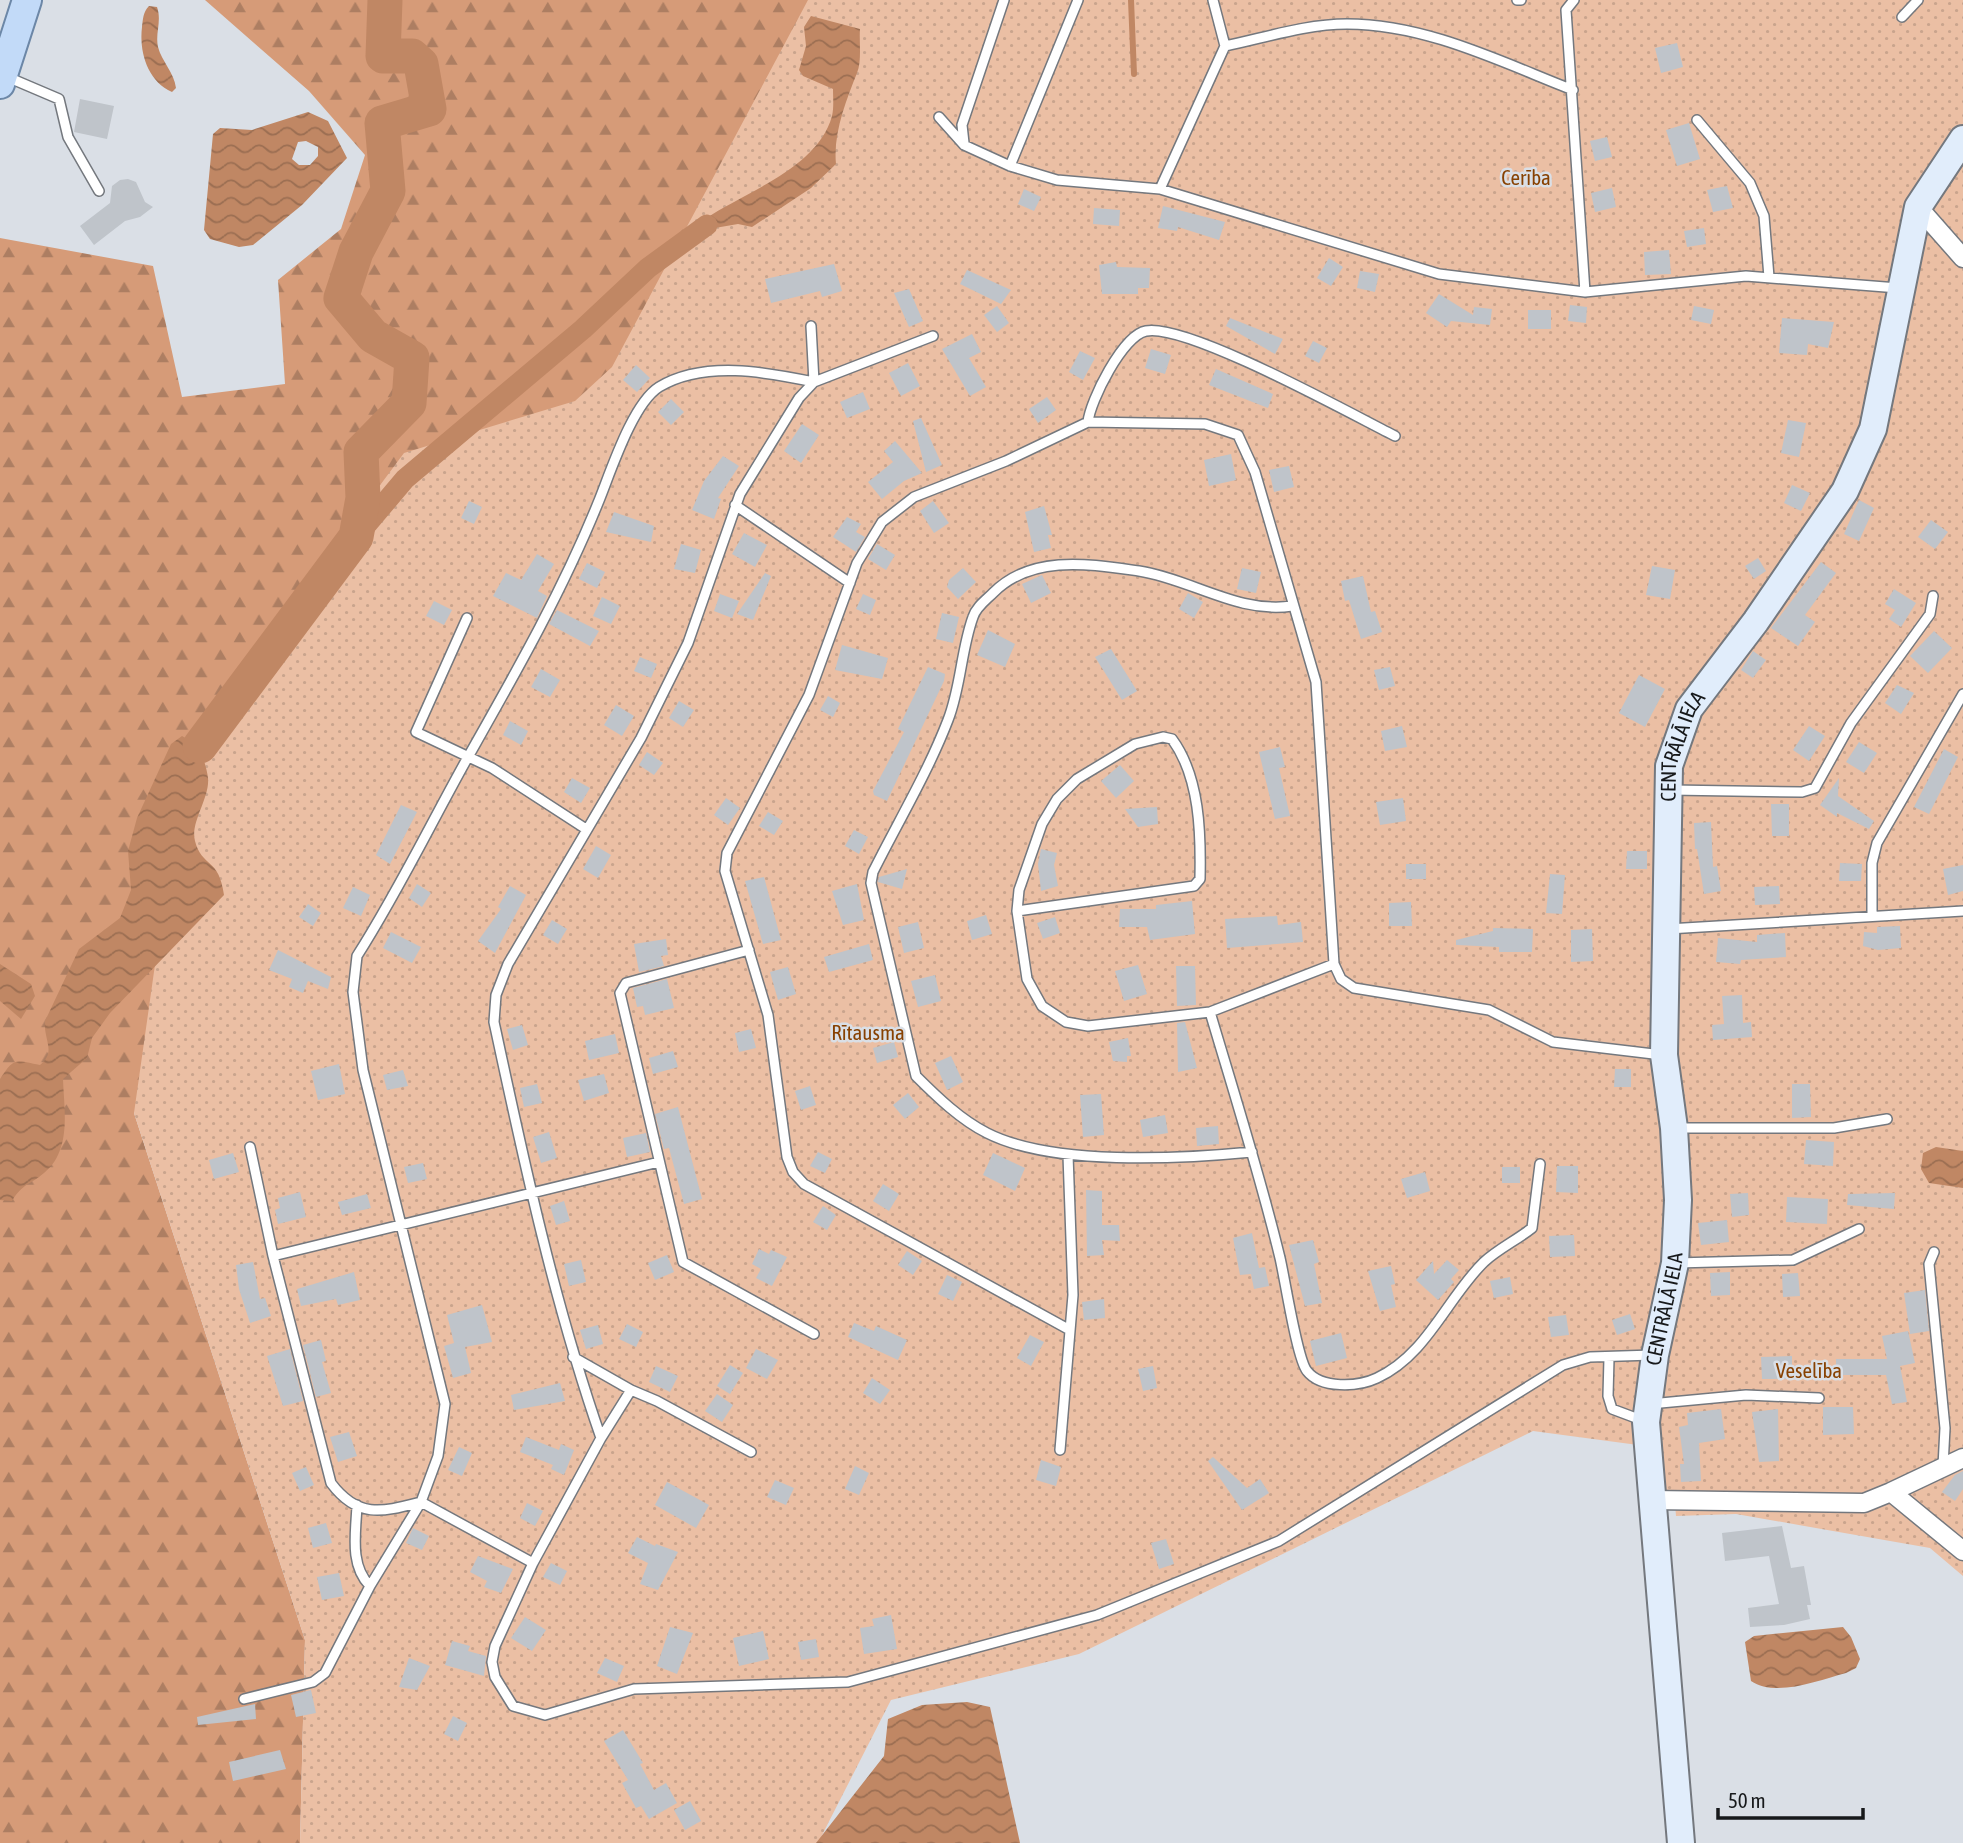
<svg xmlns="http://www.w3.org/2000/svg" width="1963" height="1843" viewBox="0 0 1963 1843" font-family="'Asap Condensed',sans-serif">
  <defs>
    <pattern id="forest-firs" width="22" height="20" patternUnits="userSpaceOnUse" patternTransform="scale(1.75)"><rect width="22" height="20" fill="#d69b78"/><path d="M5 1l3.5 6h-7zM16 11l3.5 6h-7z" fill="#ad7e62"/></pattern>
    <pattern id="park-dots" width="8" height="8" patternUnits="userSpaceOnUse" patternTransform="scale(1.75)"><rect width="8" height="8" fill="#ebbfa4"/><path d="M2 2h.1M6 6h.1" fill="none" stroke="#c9a48d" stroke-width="1.8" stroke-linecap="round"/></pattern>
    <pattern id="water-waves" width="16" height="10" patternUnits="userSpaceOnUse" patternTransform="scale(1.75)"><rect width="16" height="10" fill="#c08764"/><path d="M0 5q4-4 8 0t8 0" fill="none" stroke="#9b6e52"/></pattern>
  </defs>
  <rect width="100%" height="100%" fill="#dadfe6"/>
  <path fill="url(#forest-firs)" d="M205,0H842L798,105L134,1113L305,1640L300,1843H0V238L153,266L182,397L285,384L278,280L341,229L365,155L309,91Z"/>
  <path fill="url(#park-dots)" d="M808,0H1963V1576L1930,1548L1736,1514L1676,1516L1675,1504L1652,1500L1653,1447L1533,1431L1079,1654L891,1700L818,1843H300L305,1640L134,1113L186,746L404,453L575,401L612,367Z"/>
  <path fill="url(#water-waves)" fill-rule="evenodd" d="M149,6L157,7C162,21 155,33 158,47C162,62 174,72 176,88L172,92C147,81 139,51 142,27C143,19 143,12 149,6Z
    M811,16L860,29C859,42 862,61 857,73C846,101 833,133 836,164L811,188L752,227L738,224L709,229L705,219C745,192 818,168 832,116C834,108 833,97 833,89L803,76L799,70L806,46L804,27Z
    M308,112L328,121L347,158L302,205L253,245L239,247L210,239L204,230L213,134L220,128L252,130ZM306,141L318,147V156L310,165H299L292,159L298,142Z
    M182,736L200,746C202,756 207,768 208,778C210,798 190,822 195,841C202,868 219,857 224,895L110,1013L92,1038L87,1058L63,1079C64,1110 72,1150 44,1173C30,1185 23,1183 12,1201L0,1200V1079C14,1057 15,1060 40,1065C57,1052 43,1039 45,1021L79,949L120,918L131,890L128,851L137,818L171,744Z
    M0,964L31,984L35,996L21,1019L0,1001Z
    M1936,1147L1963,1151V1188L1929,1183L1921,1169L1923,1153Z
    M1843,1627L1851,1637L1860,1659L1856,1668L1846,1673C1819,1680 1776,1698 1751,1681L1745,1642L1754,1636Z
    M967,1702L990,1707L1020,1843H816L884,1756L888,1719L922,1705Z"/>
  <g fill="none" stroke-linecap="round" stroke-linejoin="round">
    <path stroke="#c08764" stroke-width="6" d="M1131,0L1134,74"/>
    <path stroke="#c08764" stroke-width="21" d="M356,537L405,479L583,329L648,268L707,225"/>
    <path stroke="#c08764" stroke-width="35" d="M200,746L356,537L363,498L361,452L409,403L412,358L373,336L341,298L356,252L388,191L382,123L429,109L421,64L412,56H383L385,0"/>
  </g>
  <path fill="#bfc4ca" d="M1677,43L1683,67L1661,73L1655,48Z
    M80,99L114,106L107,139L74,132Z
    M1689,123L1700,159L1677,166L1666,130Z
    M1607,137L1612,157L1595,161L1590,141Z
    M128,179L136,182L145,202L153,207L140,217L125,221L94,245L80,226L110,203L112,186L120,180Z
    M1727,186L1733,208L1713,212L1707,190Z
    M1612,188L1616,207L1595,212L1591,193Z
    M1024,189L1041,197L1034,211L1018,204Z
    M1163,206L1225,222L1219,240L1178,227L1177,231L1158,228Z
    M1094,208L1120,210L1119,226L1093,224Z
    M1704,228L1706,244L1687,247L1684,231Z
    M1669,250L1671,274L1645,275L1644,252Z
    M1329,258L1343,267L1331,286L1317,278Z
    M1116,262L1117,267L1150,268L1149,288H1138V294H1102L1099,265Z
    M834,264L842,291L822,297L820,291L771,303L765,279Z
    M967,270L1011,290L1001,304L960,284Z
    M1360,271L1379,274L1375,292L1357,288Z
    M909,289L923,321L909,327L894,293Z
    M1439,294L1473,315L1474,307L1492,309L1490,325L1451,321L1447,327L1426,313Z
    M1570,305L1587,307L1586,323L1568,321Z
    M997,306L1009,323L997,332L984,315Z
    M1694,306L1714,310L1711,324L1691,320Z
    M1528,310H1551V329H1528Z
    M1230,318L1283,339L1275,354L1226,326Z
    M1782,318L1834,322L1828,348L1808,344L1807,355L1779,353Z
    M972,334L981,352L969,358L986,387L970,396L942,349Z
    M1313,341L1327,348L1319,363L1305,356Z
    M1151,349L1171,355L1165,374L1145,368Z
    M1080,351L1095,358L1083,380L1069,372Z
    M908,363L920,386L901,396L889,373Z
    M636,365L650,378L637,392L623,380Z
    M1216,369L1273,394L1268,408L1209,385Z
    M863,392L870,409L847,418L840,402Z
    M1047,397L1056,410L1038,423L1029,409Z
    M671,399L684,412L671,425L658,412Z
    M921,418L942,465L926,472L913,421Z
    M1788,420L1806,423L1799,457L1781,453Z
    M802,424L819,435L801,463L784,451Z
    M895,441L922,473L904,481L882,499L868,482L893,462L884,451Z
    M1231,454L1236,480L1209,486L1204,460Z
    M723,456L739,466L718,498L721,499L714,519L692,510L704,481Z
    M1289,466L1294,487L1274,492L1269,470Z
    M1792,485L1810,493L1801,511L1784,503Z
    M1859,500L1874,508L1859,541L1844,534Z
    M469,501L482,507L474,524L461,518Z
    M933,501L949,523L934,533L920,511Z
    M1044,506L1052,535H1048L1051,548L1034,552L1025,512Z
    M614,512L654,526L651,542L606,532Z
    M847,517L861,524L856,532L865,537L856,552L833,537Z
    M1931,520L1948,532L1935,549L1918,537Z
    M744,533L767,545L755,567L732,554Z
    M681,544L701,550L695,573L674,569Z
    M877,544L895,555L886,570L868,559Z
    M537,554L554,564L538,591L547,596L537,618L493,596L506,573L521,580Z
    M1758,558L1766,571L1754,579L1745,566Z
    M1821,562L1836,573L1805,615L1815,622L1798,646L1771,628Z
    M587,563L605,572L597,588L579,579Z
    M1652,566L1675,570L1670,599L1646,595Z
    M963,568L976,582L958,599L947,587L949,580Z
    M1242,568L1261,572L1256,593L1237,589Z
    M765,573L771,576L753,620L737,614Z
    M1042,575L1051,593L1031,603L1022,584Z
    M1363,576L1371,612L1375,611L1382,632L1361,639L1349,600L1345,601L1341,581Z
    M1894,589L1916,603L1901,627L1889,619L1895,610L1885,604Z
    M1188,593L1203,602L1194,618L1179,609Z
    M720,594L739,601L732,618L714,611Z
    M863,594L876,600L870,615L856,609Z
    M602,597L620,606L611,624L593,616Z
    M434,601L452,610L444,625L426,616Z
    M557,610L599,631L590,646L549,624Z
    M942,613L959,617L953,643L936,639Z
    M988,630L1015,644L1005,667L977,655Z
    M1934,631L1952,648L1928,673L1910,656Z
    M842,645L888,658L882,679L835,670Z
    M1111,649L1137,691L1122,700L1095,657Z
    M1753,651L1766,660L1753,678L1741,670Z
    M640,657L657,664L651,678L634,671Z
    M928,667L945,674L944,681L887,801L874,795L873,791L904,732L898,729Z
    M1390,667L1395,686L1379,690L1374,670Z
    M541,669L560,680L550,697L531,687Z
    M1639,675L1665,689L1645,727L1619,713Z
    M1897,685L1914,693L1901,714L1885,703Z
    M828,696L840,703L833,717L820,710Z
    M679,701L694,710L683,727L669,718Z
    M616,705L634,716L622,736L604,725Z
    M510,721L528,731L521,745L503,735Z
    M1402,726L1407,747L1385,751L1381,731Z
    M1809,726L1825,736L1809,761L1793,750Z
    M1859,742L1877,753L1864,773L1846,762Z
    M1280,747L1285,767L1279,768L1290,816L1275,819L1259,752Z
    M1944,749L1958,757L1929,814L1914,807Z
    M647,752L663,763L654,775L639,765Z
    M1120,765L1134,781L1116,798L1101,781Z
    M572,778L590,788L581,803L564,792Z
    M1839,778L1838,796L1874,821L1869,829L1837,813V817L1820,805Z
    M726,798L740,808L728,825L714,815Z
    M1403,798L1406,821L1380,825L1376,802Z
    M1771,804H1789V836H1772Z
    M401,805L417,812L390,864L376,855Z
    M1157,807L1158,824L1138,827L1125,809Z
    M768,812L783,821L774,835L759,826Z
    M1711,822L1713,867L1717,866L1721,891L1704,894L1697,849H1695L1694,823Z
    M854,830L868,837L859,854L845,846Z
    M596,846L611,855L598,878L583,869Z
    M1041,849L1057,853L1054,865L1058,886L1041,891L1038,864Z
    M1627,851H1647V869H1626Z
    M1840,863L1862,864L1861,881H1839Z
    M1406,864H1426V879H1406Z
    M1963,865V891L1948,895L1943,869Z
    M907,869L902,889L878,882L879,877Z
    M1550,874L1565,875L1562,914L1546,913Z
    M764,877L781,940L763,944L745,881Z
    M417,884L431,893L422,907L409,898Z
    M857,884L864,920L843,925L832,891Z
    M510,886L526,895L495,953L478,941L501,909L498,907Z
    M1779,886L1780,904L1755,905L1754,887Z
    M353,887L370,895L361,916L343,908Z
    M1192,901L1195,934L1150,940L1147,927H1119L1120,909H1156V905Z
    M1411,902L1412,926H1389V903Z
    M308,904L321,913L313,926L299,917Z
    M986,915L992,934L972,940L967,921Z
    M1277,916L1278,925L1301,922L1303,942L1227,948L1225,919Z
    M1055,917L1060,933L1043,939L1037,923Z
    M552,920L567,929L558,944L543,935Z
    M918,922L924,948L904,953L898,927Z
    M1900,926L1901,948L1878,950L1863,946L1864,932L1877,933V927Z
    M1493,928L1533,929L1532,952H1499V947L1456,945V940L1493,931Z
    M1592,929L1593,961L1571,962V930Z
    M391,932L421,947L412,963L383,948Z
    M1785,933L1786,957L1741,960L1740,964L1716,962L1718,938L1757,942V935Z
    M666,939L668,955L661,956L664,966L639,972L634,944Z
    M869,944L873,960L829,972L824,957Z
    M278,950L331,977L328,989L308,981L303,993L289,987L292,979L269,970Z
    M1138,965L1147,994L1124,1001L1115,971Z
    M1176,966H1195L1196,1005L1177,1006Z
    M788,967L796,994L778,1000L770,972Z
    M935,975L941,1001L918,1007L911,981Z
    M667,979L674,1008L645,1015L643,1006L637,1007L633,988Z
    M1742,995L1743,1023L1751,1022L1752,1037L1713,1040L1712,1025L1724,1024L1722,996Z
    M1185,1022L1197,1068L1178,1072L1177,1023Z
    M522,1025L528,1045L513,1050L507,1029Z
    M751,1029L756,1048L739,1052L735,1033Z
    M615,1034L619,1053L589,1060L585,1041Z
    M1128,1038L1131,1056H1127V1062L1113,1061L1109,1042Z
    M894,1042L898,1057L877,1063L873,1048Z
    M673,1051L678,1067L653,1074L649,1058Z
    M951,1056L963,1082L947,1090L935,1063Z
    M339,1064L345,1094L318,1100L311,1071Z
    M1615,1069H1631V1087H1614Z
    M403,1070L408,1086L387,1090L383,1075Z
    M604,1074L609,1093L584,1101L578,1080Z
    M537,1084L542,1103L524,1107L520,1088Z
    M1792,1084H1810L1811,1117L1792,1118Z
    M810,1086L816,1105L801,1110L795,1091Z
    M908,1093L919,1107L905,1119L893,1105Z
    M1101,1094L1104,1135L1083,1137L1080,1095Z
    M678,1107L702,1199L684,1204L669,1148L664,1149L655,1114Z
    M1165,1115L1168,1133L1143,1137L1140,1120Z
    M1218,1126L1219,1144L1197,1146L1196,1128Z
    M549,1132L557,1158L541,1163L533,1137Z
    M646,1133L650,1152L627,1157L623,1138Z
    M1806,1140L1834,1142L1833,1166L1804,1164Z
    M818,1152L832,1159L825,1173L810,1166Z
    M233,1153L239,1172L214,1179L209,1160Z
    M993,1153L1025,1168L1015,1191L983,1175Z
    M423,1163L427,1179L408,1183L404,1167Z
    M1557,1166H1578V1193L1556,1192Z
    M1502,1167H1520V1183H1502Z
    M1425,1172L1430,1191L1407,1198L1401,1179Z
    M883,1184L899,1194L889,1211L873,1201Z
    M1086,1190L1102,1191V1225H1119L1120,1241L1102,1240L1104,1255L1087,1256Z
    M300,1192L306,1217L278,1224L275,1210L280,1208L278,1198Z
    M1748,1193L1749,1215L1732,1217L1730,1194Z
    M1895,1193L1894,1209L1847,1205L1848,1194Z
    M367,1194L371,1208L342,1215L338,1202Z
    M1787,1197L1828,1199L1827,1224L1786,1222Z
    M564,1201L570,1221L556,1225L550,1206Z
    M823,1206L836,1215L827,1230L813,1222Z
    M1727,1220L1729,1242L1701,1245L1698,1223Z
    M1252,1233L1259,1268L1265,1267L1269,1286L1254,1289L1251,1274L1240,1275L1233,1238Z
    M1574,1235L1575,1256L1550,1257L1549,1236Z
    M1313,1240L1319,1262L1314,1264L1322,1303L1305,1306L1289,1245Z
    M759,1249L769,1254L771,1250L787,1257L772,1286L756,1278L761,1269L752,1264Z
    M907,1251L922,1261L913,1275L898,1265Z
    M667,1255L674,1272L655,1280L648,1263Z
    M581,1260L586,1282L569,1286L564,1264Z
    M1447,1260L1459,1270L1451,1279L1454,1282L1438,1300L1416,1280L1433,1261L1434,1274Z
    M253,1262L260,1299L265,1298L271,1316L250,1323L239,1289L236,1265Z
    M1391,1266L1395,1284L1391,1285L1396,1307L1380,1311L1368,1271Z
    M354,1272L360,1300L338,1305L336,1299L301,1306L297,1289Z
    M1730,1272V1295L1711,1296L1710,1273Z
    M1798,1273L1800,1296L1783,1297L1782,1274Z
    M947,1275L962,1282L953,1301L938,1294Z
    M1510,1277L1513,1294L1494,1298L1490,1281Z
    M1925,1290L1929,1331L1910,1334L1904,1293Z
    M1104,1299L1105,1318L1084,1320L1082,1302Z
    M482,1305L492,1342L465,1347L471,1373L453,1378L444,1346L454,1343L447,1315Z
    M1630,1314L1635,1329L1617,1335L1612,1320Z
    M1566,1315L1569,1335L1551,1337L1548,1317Z
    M854,1323L874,1331L876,1326L907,1340L898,1360L848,1337Z
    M627,1324L643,1332L636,1347L619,1339Z
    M598,1325L603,1344L586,1349L580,1330Z
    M1908,1331L1915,1363L1900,1366L1907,1402L1892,1404L1886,1375H1836V1359H1887L1882,1336Z
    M1341,1333L1347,1358L1316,1366L1310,1341Z
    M1030,1335L1044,1342L1031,1366L1017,1358Z
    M321,1340L326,1361L322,1362L331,1393L316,1397L303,1345Z
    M290,1349L303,1401L283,1406L267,1356Z
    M756,1349L778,1360L767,1379L746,1368Z
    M1792,1356V1379H1762L1761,1357Z
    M730,1365L743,1373L730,1394L717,1386Z
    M656,1366L678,1376L670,1392L649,1382Z
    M1153,1366L1157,1388L1143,1391L1138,1369Z
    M872,1378L890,1390L880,1404L863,1393Z
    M560,1383L565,1401L514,1410L511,1395Z
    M717,1394L733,1405L722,1422L705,1411Z
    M1823,1407H1853L1854,1434L1823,1435Z
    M1721,1409L1725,1439L1699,1443L1701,1481L1681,1482L1680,1464H1684L1679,1427L1688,1425L1687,1413Z
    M1778,1409L1779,1461L1759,1462L1752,1412Z
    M349,1432L357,1456L338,1462L330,1437Z
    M526,1437L559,1450L561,1444L574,1450L564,1475L551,1469L553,1465L520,1452Z
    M459,1447L472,1453L462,1476L448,1470Z
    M1213,1457L1247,1488L1260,1479L1269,1493L1242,1510L1208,1461Z
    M1041,1460L1061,1467L1056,1486L1036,1480Z
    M855,1466L869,1473L859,1495L845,1489Z
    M306,1467L314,1485L300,1491L292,1473Z
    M1963,1471V1489L1955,1501L1942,1492L1955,1475Z
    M775,1480L794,1488L786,1505L767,1497Z
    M667,1482L709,1505L696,1528L655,1505Z
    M527,1503L543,1511L535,1526L520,1518Z
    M326,1523L332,1543L313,1548L308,1528Z
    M1782,1526L1791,1568L1804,1566L1811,1605H1807L1810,1619L1784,1625L1750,1627L1748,1608L1779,1604L1769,1556L1725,1561L1722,1533Z
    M413,1528L429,1536L422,1550L406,1543Z
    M637,1537L655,1546L656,1544L678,1552L658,1590L640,1584L648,1563L628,1553Z
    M1166,1539L1174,1564L1159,1569L1151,1543Z
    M478,1556L513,1569L501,1593L484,1587L487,1581L470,1572Z
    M551,1563L567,1571L560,1585L543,1577Z
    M339,1573L344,1596L322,1600L317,1577Z
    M891,1615L897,1649L864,1654L860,1628L874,1626L872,1619Z
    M525,1617L546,1630L532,1651L511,1638Z
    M670,1627L693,1633L677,1674L657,1666Z
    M763,1631L769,1659L739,1666L733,1638Z
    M816,1639L819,1657L801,1660L798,1642Z
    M452,1641L470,1646L468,1651L486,1656L484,1676L445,1665Z
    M409,1658L430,1666L417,1690L399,1687Z
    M605,1658L624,1666L617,1682L597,1673Z
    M311,1690L316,1713L296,1717L291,1695Z
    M255,1704L256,1719L198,1725L197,1717Z
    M453,1716L467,1723L458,1741L444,1734Z
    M623,1730L643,1763L640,1764L654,1790L666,1783L677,1803L649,1819L641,1806L636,1808L622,1783L628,1780L604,1741Z
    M280,1750L286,1769L233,1781L229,1762Z
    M690,1801L701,1821L685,1830L674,1810Z"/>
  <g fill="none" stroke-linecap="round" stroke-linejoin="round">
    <g stroke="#74787e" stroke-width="12">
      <path id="lane" d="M1517,0H1521
        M1574,0L1566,10L1585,292
        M1902,17L1918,0
        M1225,46C1264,38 1306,24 1347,24C1426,24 1501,62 1573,90
        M5,76L59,99L68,137L99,191
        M939,117L964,145L1010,166L1057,180L1160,189L1439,274L1585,292L1746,276L1898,288
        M1697,120L1750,183L1764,216L1769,277
        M964,143L962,125L1004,0
        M1010,166L1078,0
        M1160,189L1225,46L1213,0
        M1088,422C1090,401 1123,335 1146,331C1187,323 1351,414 1395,436
        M735,505L850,583
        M467,618L416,732L492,768L586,829
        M1671,790L1802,792L1815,788L1851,723L1930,614L1933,596
        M1017,911L1194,886L1200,879C1201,834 1200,777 1172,739L1163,737L1135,744L1077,779L1057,799L1042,824L1019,890L1017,911L1027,979L1042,1006L1066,1022L1088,1026L1210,1012L1334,964L1341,979L1354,988L1489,1010L1553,1042L1662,1055
        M1872,916V863L1877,843L1963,694
        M1668,929L1963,911
        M749,950L626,983L620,993L683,1262L814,1334
        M1210,1012C1234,1093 1260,1175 1280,1258C1285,1279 1297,1359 1307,1371C1321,1389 1358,1387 1377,1378C1427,1355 1447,1298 1484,1262C1498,1249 1517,1240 1532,1228L1540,1164
        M1676,1128H1834L1887,1119
        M250,1147L273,1256L331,1483C358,1519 382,1512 421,1502L438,1456L445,1404L363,1070L353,992L357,956C398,892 431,823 468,757C515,674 562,592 598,503C610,474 632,404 659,387C704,360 766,372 814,382L811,326
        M1252,1152C1179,1159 1052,1166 987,1133C961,1120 937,1097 916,1076L871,883L873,872C898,822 928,772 948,720C961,687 961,650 973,617C976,607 986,600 993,593C1032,554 1089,564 1139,571C1191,579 1238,614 1292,606
        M1934,1252L1929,1264L1945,1428L1943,1466
        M273,1256L659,1162
        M1676,1263L1793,1260L1859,1229
        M1068,1329L804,1184L793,1172L787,1157L768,1015L725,871L727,853L809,695L857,563L882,522L914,497L1006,461L1088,422L1205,424L1238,435L1255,472L1316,682L1334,964
        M573,1357L631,1390
        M1609,1358L1608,1396L1612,1409L1644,1421
        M1650,1404L1746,1395L1819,1398
        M601,1438L533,1563L495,1646L492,1662L495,1677L513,1706L545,1715L634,1689L848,1682L1097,1615L1279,1541L1563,1365L1590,1357L1653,1355
        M1060,1450L1073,1295L1068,1155
        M751,1452L657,1401L631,1390L601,1438C554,1303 524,1162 494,1022L496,995L508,964L641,738L688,643L740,494L799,398L814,382L933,336
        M357,1505C356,1532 349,1565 370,1586
        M244,1699L313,1682L325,1673L370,1586L421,1502L533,1563"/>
    </g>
    <g stroke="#74787e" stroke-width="21">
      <path id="street" d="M1918,207L1963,258
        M1891,1492L1963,1458
        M1652,1500L1864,1503L1891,1492L1963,1551"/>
    </g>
    <g stroke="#74787e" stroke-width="30">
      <g id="secondary">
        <path id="s1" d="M1681,1843L1646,1422L1655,1355L1675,1263L1678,1200L1674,1128L1664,1055L1669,766L1689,709L1756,621L1845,491L1873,429L1918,207L1963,139"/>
      </g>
    </g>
    <g stroke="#6c87a7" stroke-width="32">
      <path id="primary" d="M0,84L27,0"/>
    </g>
    <use href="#lane" stroke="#fff" stroke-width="9"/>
    <use href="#street" stroke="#fff" stroke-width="18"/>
    <use href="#secondary" stroke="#e1edfb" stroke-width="26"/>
    <use href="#primary" stroke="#c2daf8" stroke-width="28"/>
  </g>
  <g text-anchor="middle" stroke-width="5" stroke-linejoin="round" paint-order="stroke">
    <g font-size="21" fill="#874102" stroke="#dadfe6">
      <text x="1526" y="185">Cerība</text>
      <text x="868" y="1040">Rītausma</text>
      <text x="1809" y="1378">Veselība</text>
    </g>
    <g font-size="21" fill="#17191b" stroke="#dadfe6">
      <text dy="7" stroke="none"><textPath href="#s1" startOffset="1104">CENTRĀLĀ IELA</textPath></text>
      <text dy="7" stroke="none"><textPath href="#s1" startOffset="537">CENTRĀLĀ IELA</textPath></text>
    </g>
  </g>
  <path d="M1718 1808v10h145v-10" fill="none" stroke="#17191b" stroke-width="3.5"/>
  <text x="1728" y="1808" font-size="21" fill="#17191b" stroke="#dadfe6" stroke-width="5" paint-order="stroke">50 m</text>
</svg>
